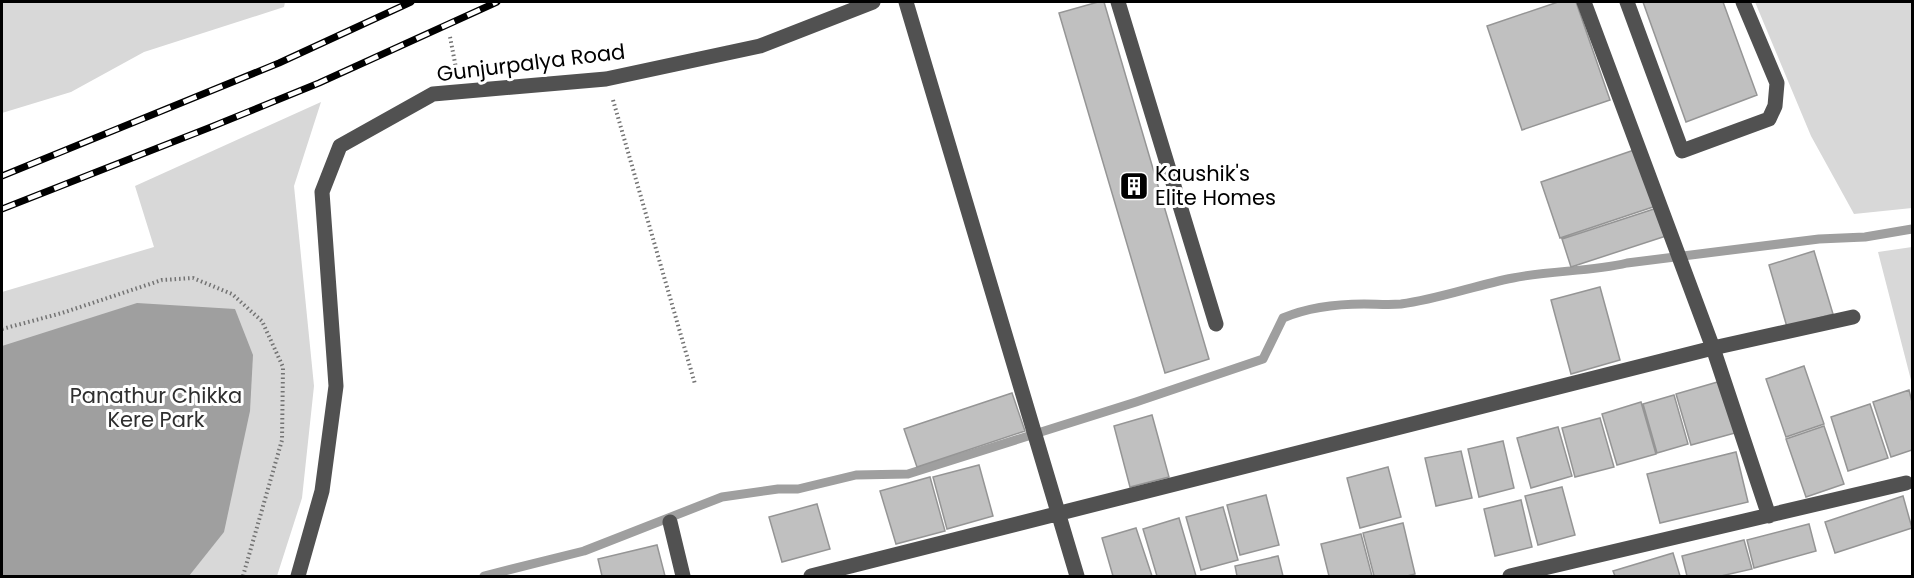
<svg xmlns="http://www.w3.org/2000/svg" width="1914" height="578" viewBox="0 0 1914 578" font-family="Poppins,sans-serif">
  <rect width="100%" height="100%" fill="#fff"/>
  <path fill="#d8d8d8" d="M2,2H285L284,7L144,52L71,92L2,113Z
    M1755,2H1912V208L1854,214L1811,136Z
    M321,102L294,186L314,386L302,498L277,576H2V292L154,247L135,186Z
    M1912,247V384L1878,252Z"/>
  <path fill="#9f9f9f" d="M137,303L235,309L253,355L250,411L224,532L189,576H2V346Z"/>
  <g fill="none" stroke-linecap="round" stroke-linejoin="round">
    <path stroke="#9f9f9f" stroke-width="9" d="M484,576L584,551L722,497L778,489H798L856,475L908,474L1136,402L1263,359L1283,318C1309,307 1336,304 1364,304C1376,304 1389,305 1401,304C1439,299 1476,285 1513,278C1551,270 1590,272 1627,263L1819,239L1865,237L1912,229"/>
  </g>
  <path fill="#c0c0c0" stroke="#959595" stroke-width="1.5" d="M1098,2H1104L1209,359L1165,373L1059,13Z
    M1558,2H1576L1610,100L1522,130L1487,26Z
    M1643,2H1723L1757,95L1686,122Z
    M1637,149L1656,206L1560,238L1541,182Z
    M1657,208L1666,236L1571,267L1562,239Z
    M1814,251L1833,314L1787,327L1769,265Z
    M1600,287L1620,360L1571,374L1551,300Z
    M1804,366L1824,424L1786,437L1766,379Z
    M1721,381L1735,433L1691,445L1676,394Z
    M1909,390L1912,402V450L1891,457L1873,402Z
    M1012,393L1025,431L917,467L904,429Z
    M1674,395L1688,444L1657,453L1643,404Z
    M1641,402L1656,454L1617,465L1602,414Z
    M1870,404L1888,458L1848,471L1831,417Z
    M1152,415L1169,477L1130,487L1114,426Z
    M1600,418L1614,467L1575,477L1562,428Z
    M1824,426L1844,484L1806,497L1786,439Z
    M1558,427L1572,476L1531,488L1517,438Z
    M1503,441L1514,488L1479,497L1468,449Z
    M1461,451L1472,498L1436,506L1425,458Z
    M1736,452L1748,502L1660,523L1647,474Z
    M979,465L993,516L947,529L933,477Z
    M1388,467L1401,517L1360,528L1347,478Z
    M930,477L945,531L896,544L880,491Z
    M1562,487L1575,535L1538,545L1525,496Z
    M1266,495L1279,545L1240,555L1227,505Z
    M1903,496L1912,528L1835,553L1825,522Z
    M1521,500L1532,547L1495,556L1484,509Z
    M817,504L830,549L782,562L769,517Z
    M1223,507L1238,560L1201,570L1186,517Z
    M1179,518L1196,576H1157L1143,529Z
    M1403,523L1415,574L1407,576H1374L1363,533Z
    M1809,524L1816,551L1754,568L1747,540Z
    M1136,528L1152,576H1113L1102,538Z
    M1361,534L1372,576H1329L1321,544Z
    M1744,540L1752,569L1721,576H1687L1682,556Z
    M657,545L665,576H602L598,559Z
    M1673,553L1680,576H1615L1613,571Z
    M1278,556L1283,576H1237L1235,566Z"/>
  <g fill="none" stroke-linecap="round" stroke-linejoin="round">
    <path stroke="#737373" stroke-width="4" stroke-dasharray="1.5 3" stroke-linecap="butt" d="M450,37L456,68
      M613,100L695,384
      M2,329L62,313L162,280L193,278L232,294L262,321L283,367L282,440L243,576"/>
    <path stroke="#515151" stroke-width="15" d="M906,2L1077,576
      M1118,2L1216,324
      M1584,2L1713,348L1769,516
      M1627,2L1682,151L1769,119L1775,106L1777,83L1743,2
      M670,522L683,576
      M298,576L322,491L336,386L322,192L340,146L433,94L606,79L760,46L873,2
      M811,576L1713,348L1853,317
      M1510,576L1906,483"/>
    <g stroke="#000" stroke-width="7">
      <path id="rail" d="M2,176L279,63L411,2
        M2,209L211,127L319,83L497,2"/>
    </g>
    <use href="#rail" stroke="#fff" stroke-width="4.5" stroke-dasharray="14" stroke-linecap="butt"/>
  </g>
  <defs>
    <g id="building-square" transform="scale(1.5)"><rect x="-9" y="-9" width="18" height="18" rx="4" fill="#000" stroke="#fff"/><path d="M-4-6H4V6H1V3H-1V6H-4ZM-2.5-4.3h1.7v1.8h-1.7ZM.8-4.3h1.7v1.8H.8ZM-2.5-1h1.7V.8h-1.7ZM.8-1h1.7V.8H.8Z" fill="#fff"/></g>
  </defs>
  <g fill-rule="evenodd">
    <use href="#building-square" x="1134" y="186"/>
  </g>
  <g text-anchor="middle" stroke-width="6" stroke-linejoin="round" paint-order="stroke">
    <g font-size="21" fill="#000" stroke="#fff">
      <text transform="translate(531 63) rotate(-7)" y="7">Gunjurpalya Road</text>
    </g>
    <g font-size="21" fill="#000" stroke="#fff" text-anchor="start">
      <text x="1155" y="181">Kaushik's<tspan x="1155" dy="24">Elite Homes</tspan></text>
    </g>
    <g font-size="21" fill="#2f2f2f" stroke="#fff">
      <text x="156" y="403">Panathur Chikka<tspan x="156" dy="24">Kere Park</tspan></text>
    </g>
  </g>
  <rect width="1914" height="578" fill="none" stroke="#000000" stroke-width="6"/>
</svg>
